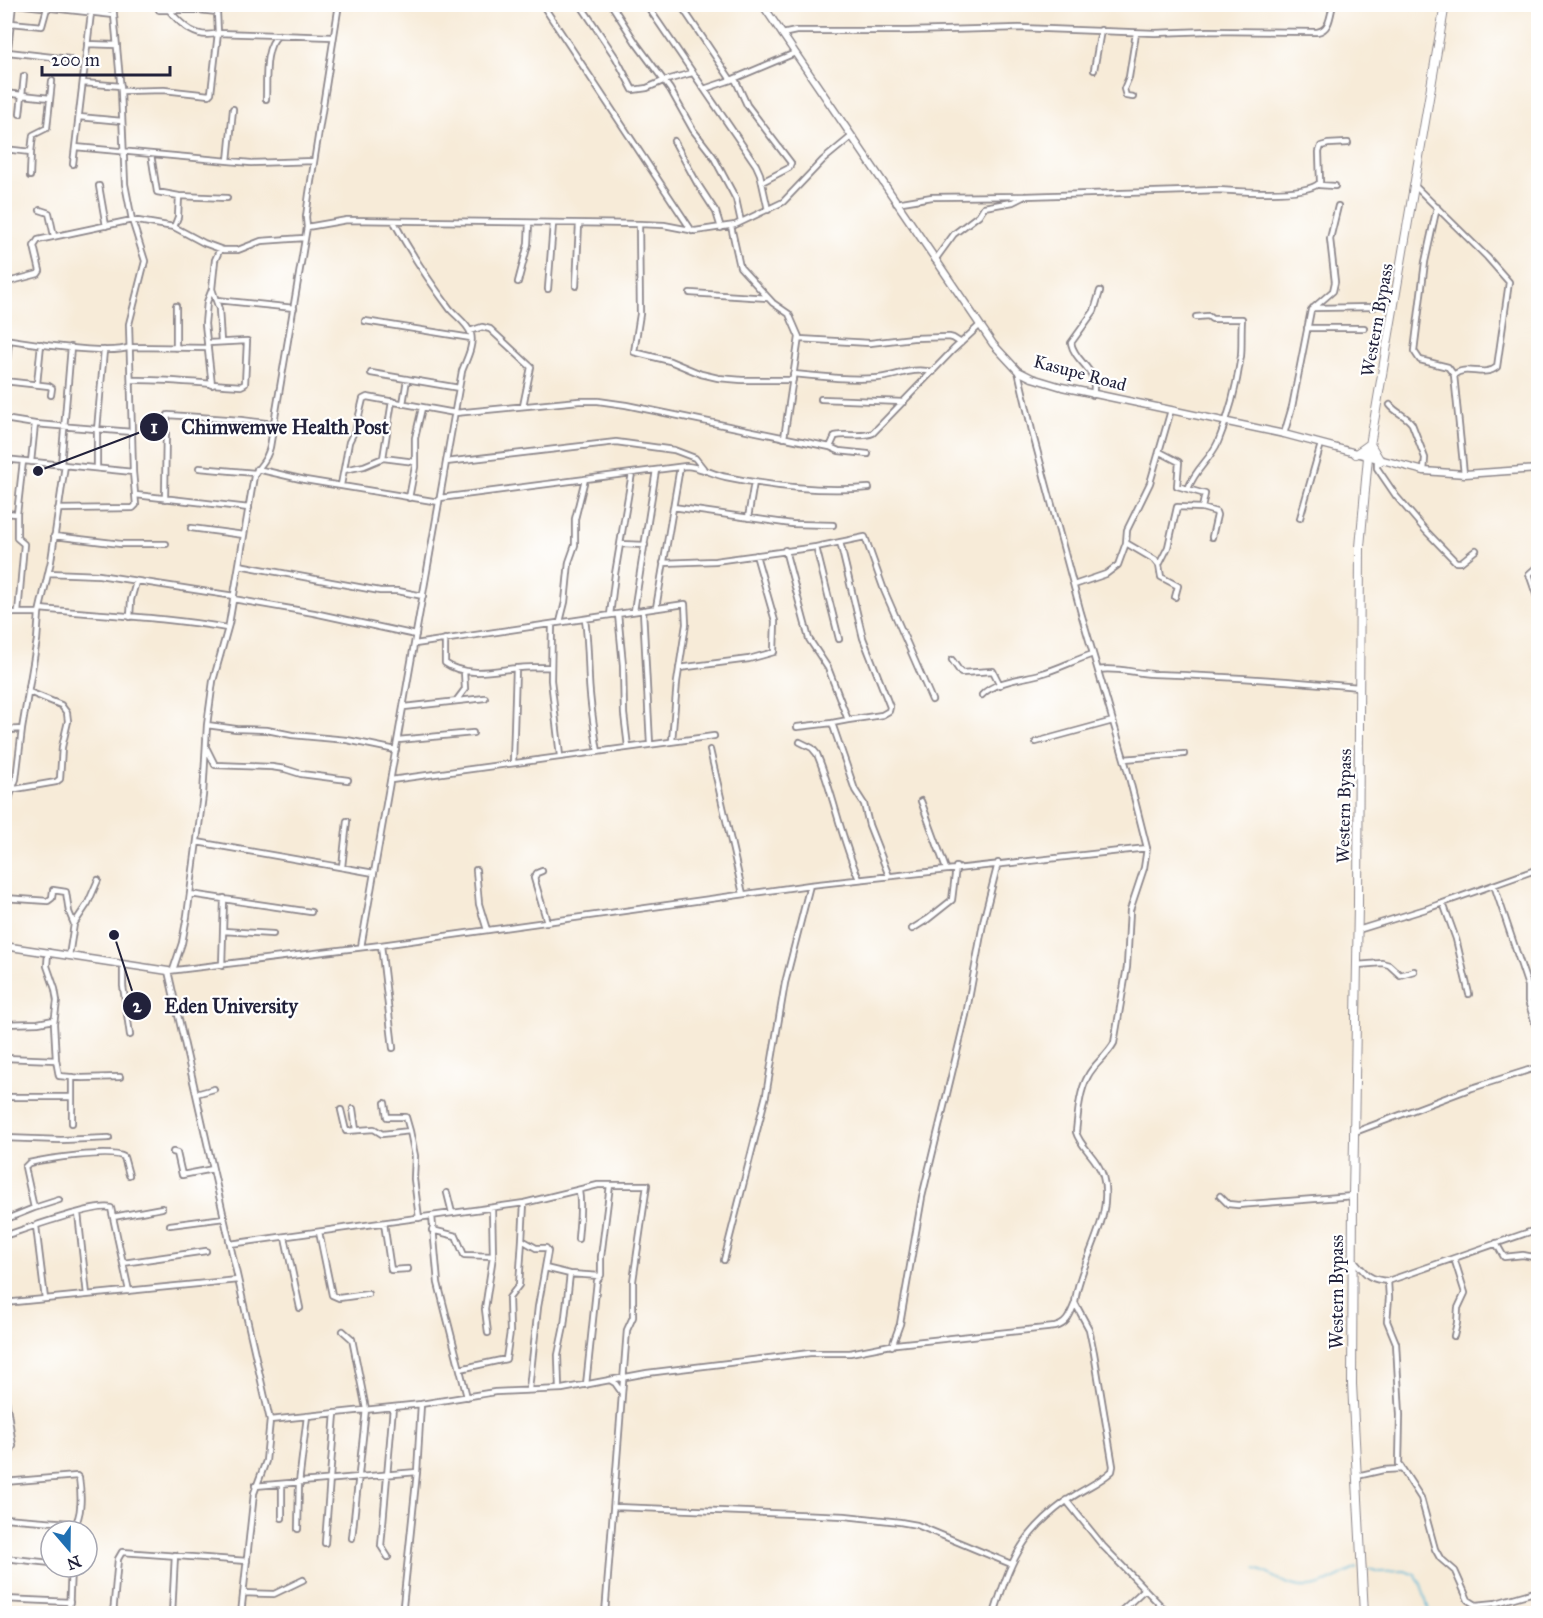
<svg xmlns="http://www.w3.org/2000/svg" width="1543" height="1618" viewBox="0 0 1543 1618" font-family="'IM FELL Great Primer',serif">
  <rect width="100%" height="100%" fill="#fff"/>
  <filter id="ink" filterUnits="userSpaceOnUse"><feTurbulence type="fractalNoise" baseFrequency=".0167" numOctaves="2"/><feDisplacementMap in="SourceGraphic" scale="12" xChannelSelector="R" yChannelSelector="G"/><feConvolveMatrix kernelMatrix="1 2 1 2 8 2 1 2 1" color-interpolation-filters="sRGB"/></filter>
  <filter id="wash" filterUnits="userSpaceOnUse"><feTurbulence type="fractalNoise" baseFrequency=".008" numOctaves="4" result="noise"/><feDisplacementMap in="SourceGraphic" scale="24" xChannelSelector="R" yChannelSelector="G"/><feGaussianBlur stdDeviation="1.35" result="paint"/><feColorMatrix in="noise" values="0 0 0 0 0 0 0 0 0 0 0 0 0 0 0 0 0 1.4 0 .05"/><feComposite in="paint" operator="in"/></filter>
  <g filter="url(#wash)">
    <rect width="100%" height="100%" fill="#f7ebd8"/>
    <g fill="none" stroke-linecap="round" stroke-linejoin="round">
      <path stroke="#57b4d5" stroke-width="1.5" d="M1367,1568L1379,1572L1405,1571L1415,1575L1421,1584L1430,1614
        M1256,1569C1267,1572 1276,1579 1286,1583C1314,1595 1332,1579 1357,1568"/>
    </g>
  </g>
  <g filter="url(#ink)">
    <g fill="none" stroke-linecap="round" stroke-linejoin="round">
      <g stroke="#8c868a" stroke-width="8">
        <path id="minor" d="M15,4L114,15
          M542,4L692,231
          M580,4L616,58L633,90L647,88L663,81L692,73
          M611,4L636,43L670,89L693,130L713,156L736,199L741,222
          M646,4L756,165L760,174L768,210
          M680,4L731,80
          M683,9L695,4
          M169,10C182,26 197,40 218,33L333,37
          M11,23L42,26L47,8
          M782,34L796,31H908L1019,28L1155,33L1208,31L1317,32C1330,30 1330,16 1333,4
          M87,44L117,45
          M8,52L69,59
          M1094,70L1101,30
          M735,79L747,105L791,163L789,168L762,182
          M83,83L121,86
          M4,84L13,4
          M704,89L731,80L795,53
          M121,91L164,90L209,95L211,93L218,33L217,12L199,10H159L157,4
          M4,93L50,98
          M1133,97L1126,96L1124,89L1129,77L1136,33
          M266,99C267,81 263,46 279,35
          M20,114L24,76
          M79,117L122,121
          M674,141L697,183L716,212L721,228
          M75,147L251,163L314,161
          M4,149L31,152L30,176
          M31,152L33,135L47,128L52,81
          M151,154L157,192L179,196L227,198
          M228,161L233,109
          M73,164L91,13
          M1319,185L1335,186
          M99,186L106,226
          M1415,186L1487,257L1509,282L1497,367C1484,378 1465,364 1454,375
          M896,203L932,197L1025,196L1219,190C1238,191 1309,197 1320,182L1319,152L1321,146L1328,144L1348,143
          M1437,207L1425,262L1414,351L1420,360L1448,367L1454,375L1464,474
          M40,210L49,213L54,236
          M639,224L640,314L634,352L670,361L701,374L718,378L742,380H793
          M731,226L740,267L773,303L789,314L799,337L784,438
          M174,227L178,217L179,196
          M307,227L347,220L639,224L664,225L695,231L735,225L783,202L823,160L852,136
          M935,260L954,234L979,215L984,207L1013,202L1025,196
          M518,282L528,244L529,223
          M4,283L38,274L40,271L34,246L38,240L132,220L174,227L204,243L223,250H238L261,241L304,238
          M576,286L579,224
          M212,289L219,309L221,342
          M548,289L553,224
          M690,293L768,298
          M217,300L294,308
          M1313,308L1374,307
          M365,321L471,338
          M1307,328H1364
          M470,331L482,327L490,329L531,367L523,406
          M4,339C29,343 110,356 130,347L208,348
          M799,339L870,343L913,338L949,337L953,338L961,343
          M176,348V306
          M371,373L459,388
          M793,374C822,377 849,380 878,378C900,376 910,367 933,372
          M131,380C168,379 204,384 241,386L245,384L247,341L208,343
          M4,381L49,386L52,388L51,395
          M5,381L9,340
          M37,384L41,344
          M212,385L205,324L207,302L212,289L215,260L220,249
          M1093,395C1099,367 1076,365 1071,343L1094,311L1100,291
          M821,399L904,402
          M403,404L407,379
          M1390,405C1396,413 1407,416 1412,424L1425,458L1424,471
          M4,419L35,424L31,462
          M35,424L132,432
          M1284,434L1292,407L1311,310L1333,291L1335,282L1330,239L1338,206
          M830,447L835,436C848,433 861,438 873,433L953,350L980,325
          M1160,452L1179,462L1177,486L1205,494L1202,508
          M383,458L392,401
          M4,459L133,472
          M1377,460V468L1396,496L1426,531L1456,562H1461L1476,550
          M446,462L616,442L674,450L695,458L703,468
          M61,465L71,347
          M97,468V430L104,350
          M199,468L255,473
          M257,469L305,480L439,502
          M344,470L364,466L383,458L415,462
          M341,485L349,442L356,428L363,399L367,397L455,413L579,401H598L626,405L830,447L839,451L868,454
          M1188,489C1195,469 1210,460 1218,442C1229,416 1237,384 1241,356C1242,344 1241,331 1242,319H1212L1208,316L1196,317
          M136,495L249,508
          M409,498L415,467V438L422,408
          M440,498L686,466C701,467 712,474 726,477C774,487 820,492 869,488
          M165,499L166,426L168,415L241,420L274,424
          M673,507L792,524L833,525
          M58,509L133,508L136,505L133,472L129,324L145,261L132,220L125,184L121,91L113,4
          M4,513L17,514
          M748,518L754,482
          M1300,518L1321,444
          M191,528L244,535
          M54,536L121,544H166
          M840,542L863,638L890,707L889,711L882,715L848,720
          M1126,543L1155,560L1159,565
          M620,544L645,545
          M816,547L839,639
          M785,550L809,639L828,668L848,720L832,723
          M663,563L715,561L816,547L865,537L884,590L932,700
          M239,565L380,591H398L423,596
          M1538,566L1529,574L1538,600
          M48,573L99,575L234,596
          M1074,585L1106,574L1118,565L1126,543L1127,530L1150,483L1171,410
          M1175,597L1178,586L1161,577L1159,565L1168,547L1177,507L1202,508L1216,512L1217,515L1212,537
          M233,599L314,613L416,635
          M656,608L680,467
          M40,609C103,615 165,617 227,628
          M643,610L650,744
          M634,611L656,470
          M4,613H39
          M18,613L24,544L17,538V514L23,461
          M618,614L623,665L624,714L628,747
          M610,615L615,574L632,473
          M130,617L131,600L136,582
          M585,619C588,640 588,659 589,680C590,704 594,728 598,752
          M560,622L565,602L569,562L575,545V519L585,479
          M552,624L551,680L560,756
          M445,639V663C466,678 495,670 518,668C529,667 540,667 551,667
          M415,644L685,604L686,624L677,682L672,741
          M952,660L961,673L993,671L1000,685
          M679,668L749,659L774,652L775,621L756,555
          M1098,670C1116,667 1134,673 1153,674C1222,676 1291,681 1359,687
          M982,695C995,681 1022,679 1040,674C1058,669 1075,660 1093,654
          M456,701L465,689L464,671
          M404,707L485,698
          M207,725L236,729L267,730L292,735L347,740L396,750
          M797,727L832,723L855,790L864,804L869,825L889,876
          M4,730L22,729
          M398,740L473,733
          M800,742L812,748L817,754C834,795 841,839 859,879
          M1036,742L1113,721
          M207,749L215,765L272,767L285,769L301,774L348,780
          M710,750L743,894
          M1124,759L1184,754
          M513,763L516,668
          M391,780L714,736
          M4,791L56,782L60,779L62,747L68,721L67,713L61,705L29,692
          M921,801L946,869
          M4,824L10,796L16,779L22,729L37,640L39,613L51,561L65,465
          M197,842L374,873
          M342,867L347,821
          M476,870L479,904L487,930
          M542,871L537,873L534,878L547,922
          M1494,885L1528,986V1001L1538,1033
          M190,894L311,912
          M4,898L48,901L52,898L53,890L66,892L69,912L74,924
          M1443,903L1456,939L1469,994
          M912,929L928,919L952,900L956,867
          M1358,930L1429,908L1538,869
          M223,931L273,934
          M381,945L393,1048
          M361,947L462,371C466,360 474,346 471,334C468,324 457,317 450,309C429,281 410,252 394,222
          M69,956L74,924L88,903L98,880
          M123,964V986L130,1035
          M1357,965L1382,963L1389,965L1400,975L1414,971
          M222,966L224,898
          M173,970L182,943L187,916L203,795L207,725L213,681L229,624L254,476C259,464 266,464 270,447L307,227L306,217L309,194L339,4
          M1528,986L1534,988H1538
          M4,1024L38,1023L54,1020
          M4,1058L56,1060L54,1024L57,1001L55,989L47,966L48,952
          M56,1060L59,1076L82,1078L120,1077
          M72,1077V1123
          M196,1094L214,1089
          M4,1097H71
          M385,1103L387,1117H406L410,1131
          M353,1109L356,1130
          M341,1110L346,1131L374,1129L382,1134L410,1131L415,1156L414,1179L419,1218
          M1355,1132L1472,1088L1538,1067
          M4,1138L61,1140L109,1138
          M173,1152L177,1153L182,1175L213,1169
          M447,1193L452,1213
          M1220,1196L1228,1204L1238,1205L1353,1196
          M524,1203L522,1240L536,1248H546L548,1251L538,1307L529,1389
          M34,1208L59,1200
          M78,1213L87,1295
          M432,1216L438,1283L467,1397
          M113,1217L162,1208
          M4,1220L34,1208L25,1167L29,1163C45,1159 112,1149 124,1157L129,1175
          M384,1223L391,1270L408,1269
          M170,1225L224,1218
          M36,1226L45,1299
          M432,1230L456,1236L464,1255L493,1256
          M319,1232L332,1295L339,1298L368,1294
          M4,1236C23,1230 96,1203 111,1208L129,1291
          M285,1237L300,1308
          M578,1239C579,1223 582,1207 579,1191
          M1496,1243L1504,1257L1523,1255L1538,1258
          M230,1244L524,1203L598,1185H647L633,1281V1317L627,1330L605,1614
          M1454,1258L1465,1293L1458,1308L1457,1323L1454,1336
          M1353,1259C1365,1273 1368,1280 1388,1281L1538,1229
          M724,1260L766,1095L785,983L810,885
          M123,1263L206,1251
          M545,1268L570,1274L600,1276
          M1388,1281L1389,1298L1387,1321L1396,1343L1400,1415L1399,1464L1421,1498L1435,1549L1440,1558L1455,1571L1468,1600L1476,1605L1496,1603L1538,1591
          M4,1303L238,1280
          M343,1331L352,1339L366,1409L352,1538
          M488,1333L485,1309L493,1256L492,1208
          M892,1346L900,1324L922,1197L966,1015L984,918L998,863
          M460,1369L506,1359L510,1332L509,1298L519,1285L522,1240
          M610,1380L615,1383L622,1393
          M586,1385L597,1281L601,1275V1257L610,1185
          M4,1386L13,1446L11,1450L4,1453
          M559,1389L558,1355L564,1326L570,1274
          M270,1420L421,1404L495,1392L562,1389L647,1373L810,1353H850L896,1344L1055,1327C1068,1324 1070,1314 1075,1303
          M1357,1476L1383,1470L1401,1469
          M4,1482L77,1476L79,1478C81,1491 83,1517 73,1527
          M282,1484V1518
          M255,1486L417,1472
          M1066,1500L1103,1546L1169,1614
          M615,1507L845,1516L900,1522L917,1525L1011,1564
          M4,1518L69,1523L72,1524L74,1531
          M298,1529L299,1483L307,1416
          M325,1543L335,1413
          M388,1557L381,1546L393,1407
          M4,1558L51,1563
          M243,1593L274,1594L303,1580
          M4,1599L70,1602
          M403,1606L417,1472L421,1404
          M69,1614L71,1567
          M113,1614L118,1559L122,1552L247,1561
          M172,1614L175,1555
          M241,1614L254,1493L266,1461L270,1420L168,971L381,945L810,885L1147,848L1127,769L1081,613L1033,435L1018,371
          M994,1614C1010,1563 1020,1535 1065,1502C1080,1490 1098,1484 1112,1471L1113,1466L1094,1353L1089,1329L1075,1303C1079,1261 1115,1219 1103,1176C1098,1158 1080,1147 1076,1132C1078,1114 1079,1092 1088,1076C1094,1064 1107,1056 1114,1043L1127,967L1130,910L1144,868L1147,848
          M1118,1614L1145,1589"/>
      </g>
      <g stroke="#8c868a" stroke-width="9">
        <path id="tertiary" d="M762,4L993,344L1018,371L1032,378L1062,387L1284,434L1424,471L1465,474L1538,469
          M4,946L168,971"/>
      </g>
      <g stroke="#8c868a" stroke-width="10">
        <path id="primary" d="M1356,454L1370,444L1380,461
          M1364,1614L1352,1384L1353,1196L1358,904L1360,547L1368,457L1445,4"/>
      </g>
      <use href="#minor" stroke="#fff" stroke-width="4.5"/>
      <use href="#tertiary" stroke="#fff" stroke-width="6"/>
      <use href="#primary" stroke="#fff" stroke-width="8"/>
    </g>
  </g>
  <g text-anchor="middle" stroke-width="4.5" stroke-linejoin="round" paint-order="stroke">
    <g font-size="18" fill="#22223b" stroke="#fff">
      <text transform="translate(1377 320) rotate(-80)" y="6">Western Bypass</text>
      <text transform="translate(1080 373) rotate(15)" y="6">Kasupe Road</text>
      <text transform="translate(1344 806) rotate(-89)" y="6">Western Bypass</text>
      <text transform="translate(1337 1292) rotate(-90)" y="6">Western Bypass</text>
    </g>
  </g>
  <path fill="none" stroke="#22223b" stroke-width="2" d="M38 471L154 427M114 935L137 1006"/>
  <g fill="#22223b" stroke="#fff" stroke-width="2">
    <circle cx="38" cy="471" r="6"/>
    <circle cx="114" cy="935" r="6"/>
    <circle cx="154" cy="427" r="15"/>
    <circle cx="137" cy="1006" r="15"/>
  </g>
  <g font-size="18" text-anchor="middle" font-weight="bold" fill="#fff">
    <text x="154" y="433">1</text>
    <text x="137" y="1012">2</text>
  </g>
  <g font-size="20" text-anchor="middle" font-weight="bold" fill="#22223b" stroke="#fff" stroke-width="4.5" stroke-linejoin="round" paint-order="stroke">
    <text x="285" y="434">Chimwemwe Health Post</text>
    <text x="231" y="1013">Eden University</text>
  </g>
  <rect width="1543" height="1618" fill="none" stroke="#fff" stroke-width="24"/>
  <g transform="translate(69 1549) rotate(160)"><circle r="28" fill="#ffffff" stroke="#a7a7b1" stroke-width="1.5"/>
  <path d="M0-4.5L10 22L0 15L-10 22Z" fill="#1f6fb2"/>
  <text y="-9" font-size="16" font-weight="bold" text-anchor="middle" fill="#22223b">N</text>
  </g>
  <path d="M42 66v9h128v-9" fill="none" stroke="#22223b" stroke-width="3"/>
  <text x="51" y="66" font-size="18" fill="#22223b" stroke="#ffffff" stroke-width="4.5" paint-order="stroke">200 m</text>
</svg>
